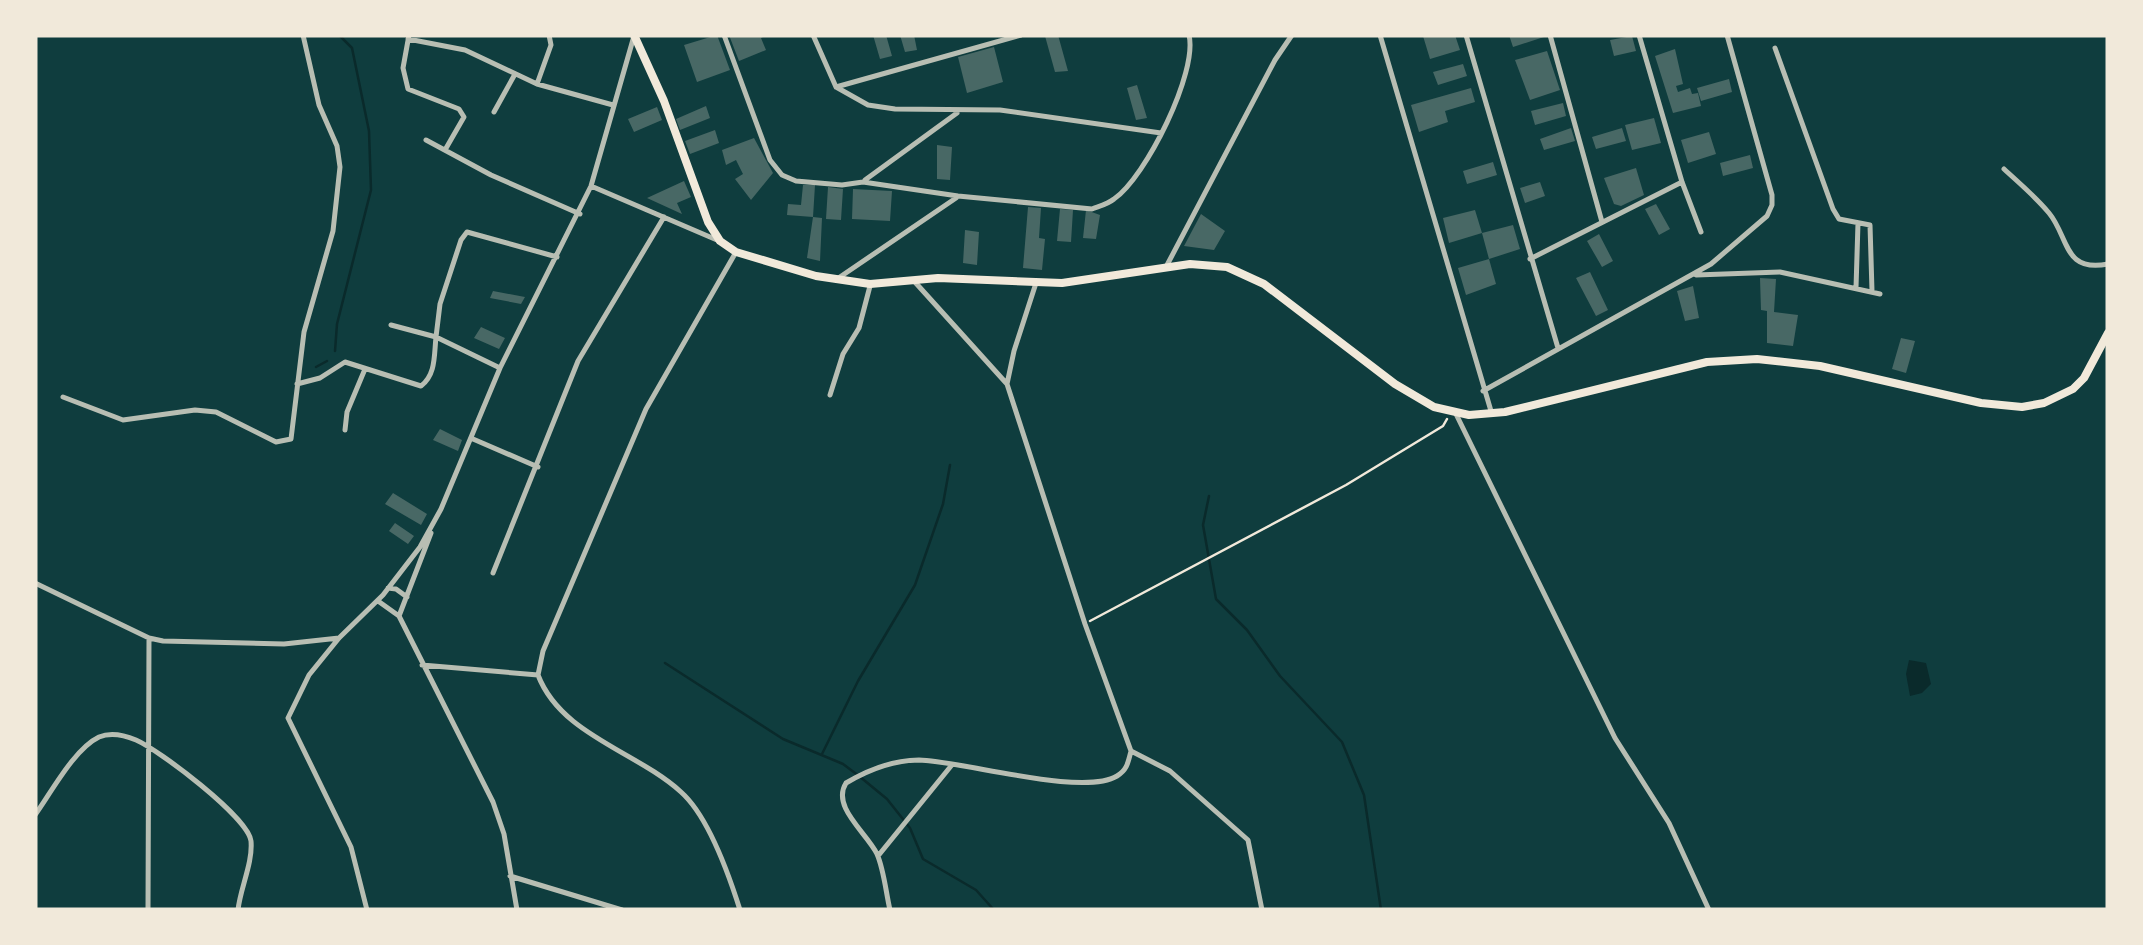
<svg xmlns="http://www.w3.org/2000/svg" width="2143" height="945" viewBox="0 0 2143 945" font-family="'DM Sans',sans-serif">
  <rect width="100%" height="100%" fill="#0f3d3e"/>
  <path fill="#0a2a2b" d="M1909,660L1926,663L1931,684L1922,693L1910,696L1906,674Z"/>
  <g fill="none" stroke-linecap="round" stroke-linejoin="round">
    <path stroke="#0a2a2b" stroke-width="2.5" d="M335,351L337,324L371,190L369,131L352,48L339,35
      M316,367L327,361
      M1209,496L1203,525L1216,599L1247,630L1280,676L1342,742L1364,795L1381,910
      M665,663L783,739L843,764L859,776L887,799L910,828L923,859L976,890L994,910
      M822,754L858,681L915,585L943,504L950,465"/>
  </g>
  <path fill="#486865" d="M717,35L730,70L697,82L684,45Z
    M729,35H767L761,38L766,50L739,61Z
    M873,35H886L892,56L880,59Z
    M900,35H914L917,50L905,52Z
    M1058,35L1068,71L1055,72L1045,36Z
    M1455,35L1460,50L1430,59L1423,36Z
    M1509,35H1547V36L1513,47Z
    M1632,36L1636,51L1614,56L1610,40Z
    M994,47L1003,82L967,93L958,57Z
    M1675,49L1683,84L1676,86L1678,92L1690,88L1692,94L1698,93L1701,106L1673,113L1655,56Z
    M1547,51L1560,90L1530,100L1515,60Z
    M1463,64L1467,76L1438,85L1433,72Z
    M1729,79L1732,92L1701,101L1697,88Z
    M1137,85L1147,118L1136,120L1127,88Z
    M1471,88L1475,102L1445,111L1448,122L1419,132L1411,105Z
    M1563,103L1566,116L1535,125L1531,111Z
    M706,106L710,118L680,130L676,119Z
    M657,107L662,120L634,132L628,119Z
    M1654,118L1661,143L1632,150L1625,125Z
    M1571,128L1575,141L1544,150L1540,139Z
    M1622,128L1626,141L1596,149L1592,137Z
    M715,130L719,143L690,154L685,141Z
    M1709,132L1716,154L1688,163L1681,140Z
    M754,138L773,173L751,200L735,179L743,174L736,160L726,165L722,150Z
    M937,145L952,147L950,180L937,179Z
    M1750,155L1753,168L1723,176L1720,163Z
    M1493,162L1497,175L1467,184L1463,171Z
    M1636,168L1644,195L1621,206L1614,204L1604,178Z
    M684,181L691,197L677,203L682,214L647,198Z
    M1540,182L1545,196L1525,203L1520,188Z
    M803,185H815L813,217L787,215L788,204L801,205Z
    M828,187L843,189L841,220L826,219Z
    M853,189L892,191L890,221L852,219Z
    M1656,204L1670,229L1659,235L1645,209Z
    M1028,207L1041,208L1039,238L1045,239L1042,270L1023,268Z
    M1060,209L1073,210L1071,242L1057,241Z
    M1086,210L1100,215L1096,239L1083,238Z
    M1475,210L1482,233L1449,243L1443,218Z
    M1201,214L1225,231L1214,250L1184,246Z
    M813,217L822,218L820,261L807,258Z
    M1513,225L1520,249L1489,259L1482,233Z
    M965,230L979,232L977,265L963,263Z
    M1599,234L1613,261L1602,267L1587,241Z
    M1489,259L1496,284L1466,295L1458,268Z
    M1590,272L1608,310L1596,316L1576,278Z
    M1760,278L1776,279L1774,312L1798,315L1793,346L1767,343V311L1761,310Z
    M1693,286L1699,318L1685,321L1677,291Z
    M493,291L525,297L521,304L490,298Z
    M481,327L505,338L499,349L474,338Z
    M1901,338L1915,341L1906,373L1892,369Z
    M440,429L462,440L458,451L433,440Z
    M393,493L427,514L421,525L385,504Z
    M395,523L414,536L408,544L389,531Z"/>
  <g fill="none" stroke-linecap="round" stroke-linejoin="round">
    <path stroke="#f1e9da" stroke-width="2.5" d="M1090,621L1346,485L1443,426L1447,419"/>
    <path stroke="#b8beb3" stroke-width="5" d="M409,35L403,68L408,89L459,109L464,117L445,150
      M724,35L770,160L782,175L796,181L842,185L863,182L958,196L1092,209C1100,206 1108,204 1114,199C1146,177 1198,72 1189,35
      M813,35L836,87L868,105L895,109L1000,110L1161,133
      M1380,35L1491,411
      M1466,35L1558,348
      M1550,35L1602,222
      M1639,35L1682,182L1701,232
      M408,39L465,50L537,84L613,105
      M1775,48L1833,209L1839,219L1870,225L1872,291
      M537,84L551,45L549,35
      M836,87L1021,35
      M494,112L515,74
      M426,140L491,175L580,214
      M2004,169C2019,183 2036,197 2049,213C2069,237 2063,273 2108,264
      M865,180L957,113
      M591,186L717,240
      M736,252L646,409L543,651L538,675C561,735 636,751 681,792C708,816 729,875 740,910
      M1530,259L1682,182
      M1166,267L1275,60L1292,35
      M1696,275L1780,272L1880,294
      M837,279L956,198
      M1856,288L1858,223
      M391,325L436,337L440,304L461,240L467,232L557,257
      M297,384L320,378L345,362L421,386C436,375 434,355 436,337L500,368
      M1007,384L1014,351L1036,283
      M1483,391L1711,264L1767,216L1772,205V195L1727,35
      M830,395L843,354L859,328L870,286
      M63,397L123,420L195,410L216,412L276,442L291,439L304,332L333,231L340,167L337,146L319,105L303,35
      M1456,414L1615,738L1669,823L1709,910
      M345,430L347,412L365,369
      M473,439L538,467
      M493,573L578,361L664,217
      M35,583L149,638L163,641L284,644L339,638
      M388,588L396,589L407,597
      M378,601L399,616
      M399,616L493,802L504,834L517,910
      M399,616L431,533
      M422,665L538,675
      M1131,751L1170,771L1248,840L1262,910
      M35,815C51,793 74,749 99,737C111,732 124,735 136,740C159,750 248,817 251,841C253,863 240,889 238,910
      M878,856L951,766
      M510,876L622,910
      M148,910L149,638
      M367,910L351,847L288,718L309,675L339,638L383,595L420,547L441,509L500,368L591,186L634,36
      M890,910C886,893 884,870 877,854C867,833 831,807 846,783C868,770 892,760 919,760C963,761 1082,797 1117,776C1127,770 1128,763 1131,751L1085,624L1007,384L914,281"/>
    <path stroke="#f1e9da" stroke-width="8" d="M634,35L664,101L708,222L720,241L736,252L816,276L870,284L938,278L1062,283L1190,264L1227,267L1264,284L1395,384L1434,407L1469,415L1505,412L1707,362L1757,359L1820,366L1981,403L2022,407L2044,403L2073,389L2084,378L2108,333"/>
  </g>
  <rect width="2143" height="945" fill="none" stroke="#f1e9da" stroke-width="75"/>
</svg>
